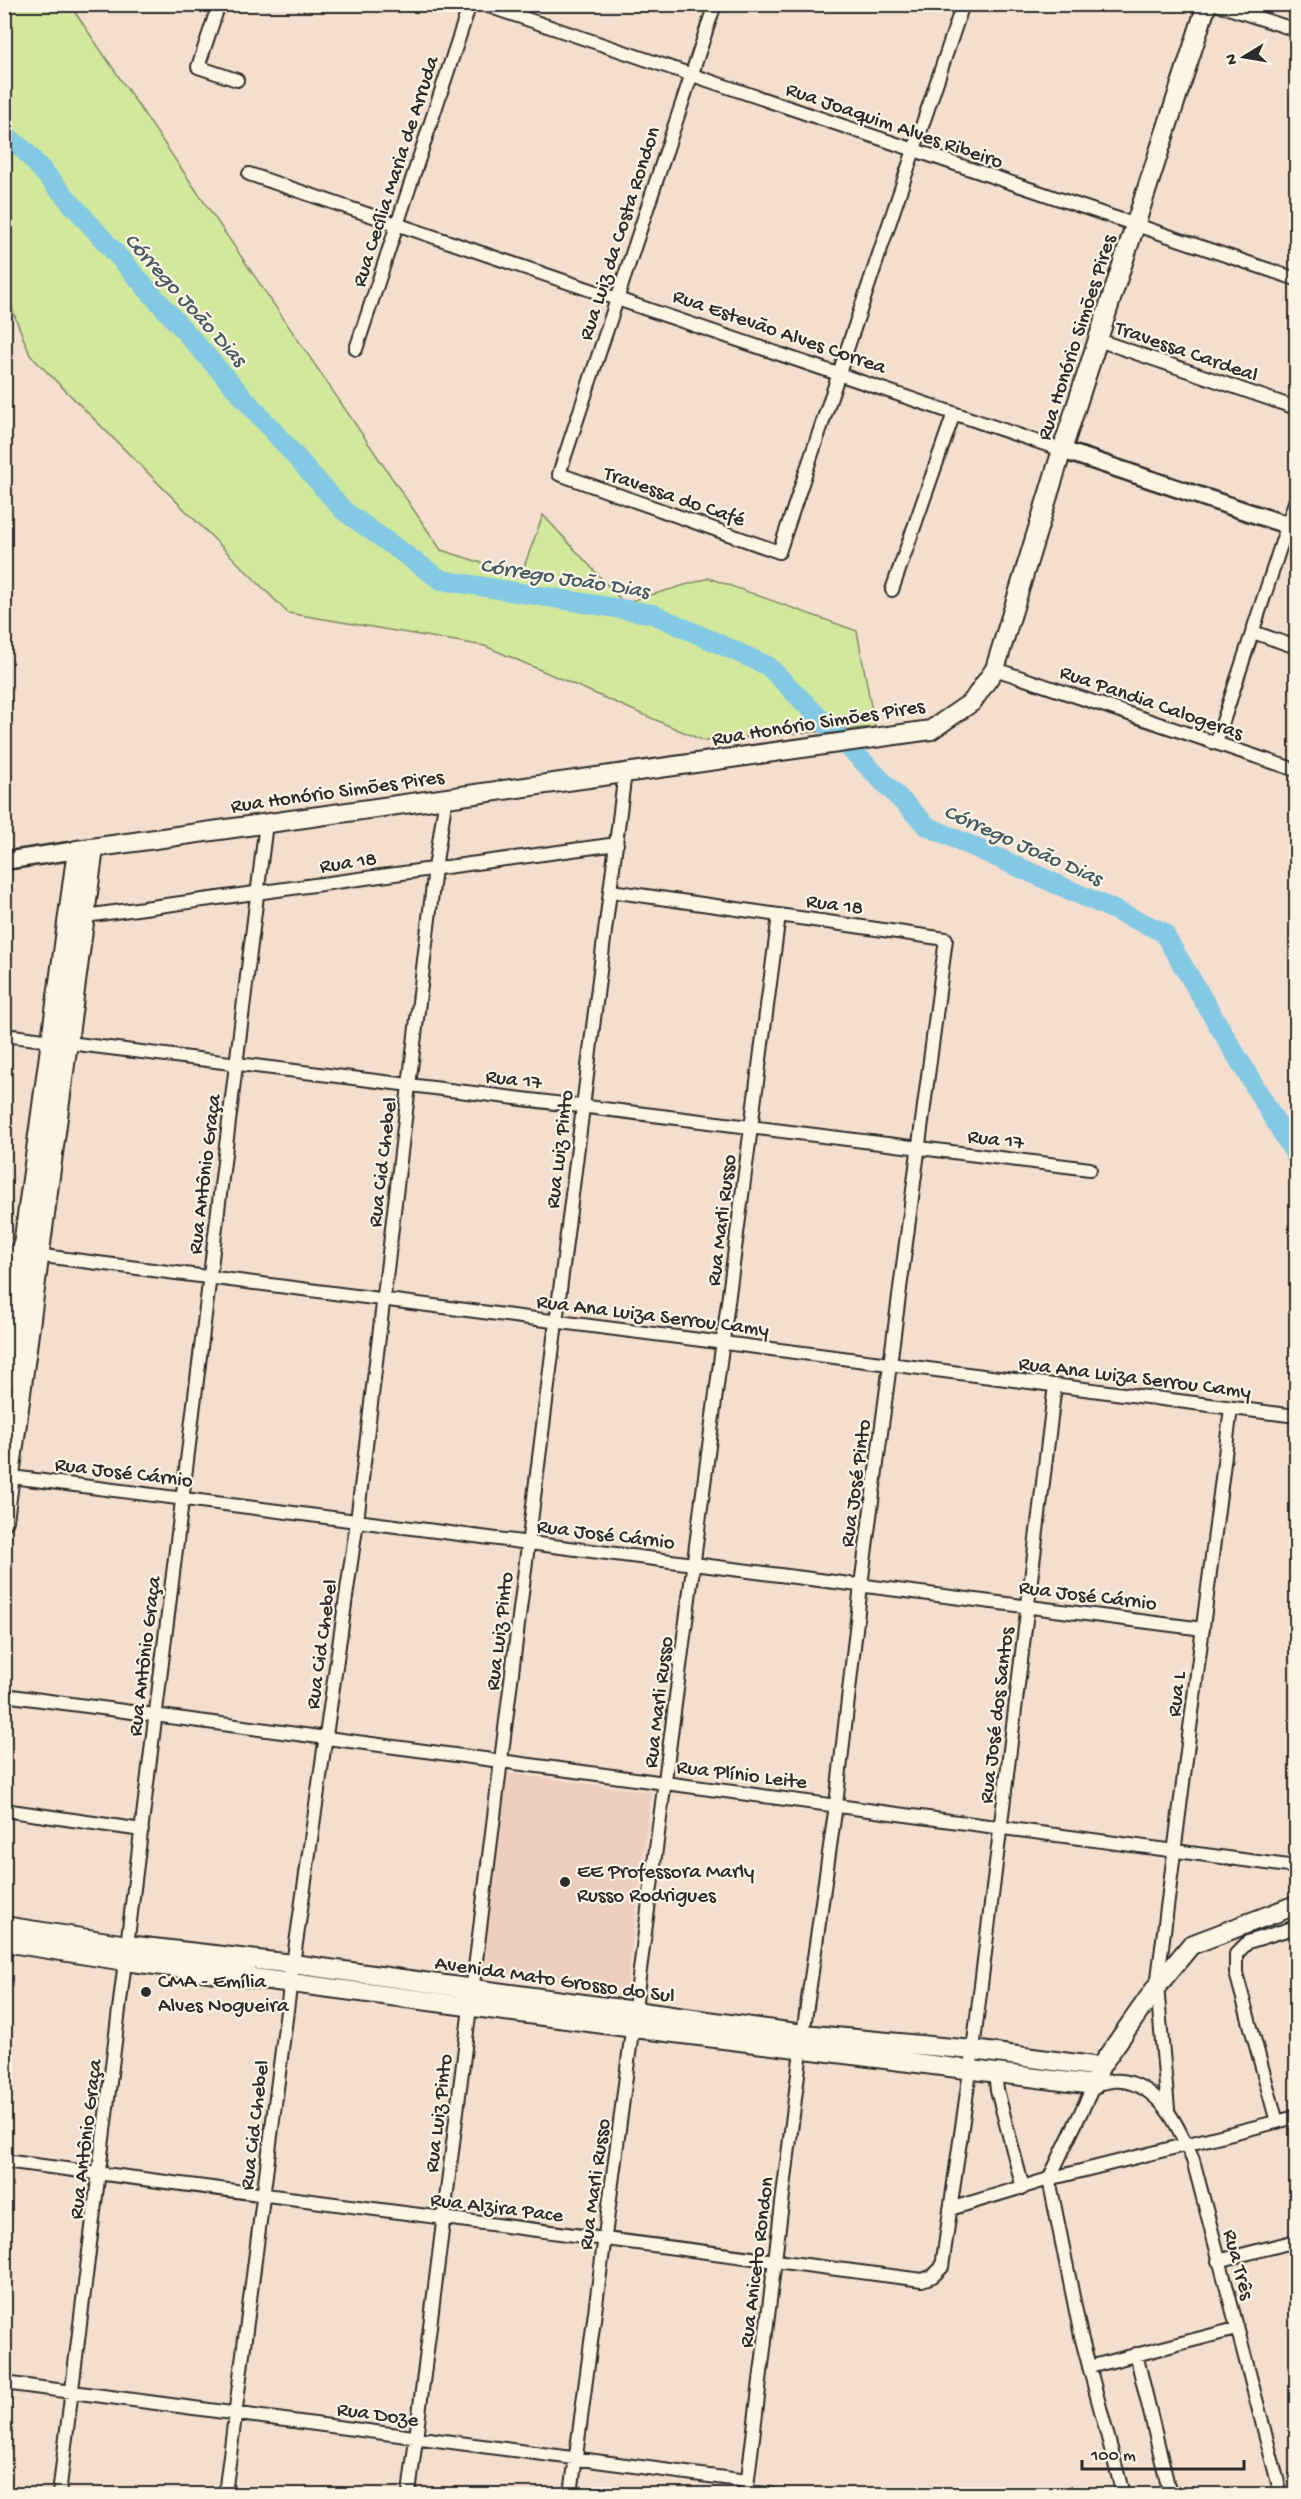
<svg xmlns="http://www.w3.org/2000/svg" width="1301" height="2499" viewBox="0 0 1301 2499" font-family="'Gochi Hand',sans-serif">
  <rect width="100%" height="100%" fill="#f4dece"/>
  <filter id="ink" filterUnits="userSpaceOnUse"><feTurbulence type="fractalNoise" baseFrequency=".0167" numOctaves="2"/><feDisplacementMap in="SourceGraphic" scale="12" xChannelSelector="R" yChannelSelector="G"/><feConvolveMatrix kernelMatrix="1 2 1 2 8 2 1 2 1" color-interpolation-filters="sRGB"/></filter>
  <g filter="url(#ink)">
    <path fill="#eecebe" d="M504,1773L651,1792L626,1990L479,1971Z"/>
    <path fill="#d2e89d" stroke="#7e8a64" stroke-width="1.5" d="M5,4L70,5L441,550L521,575L543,515L624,603L709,578L857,631L875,727L704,741L485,646L288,613L30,355L5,291Z"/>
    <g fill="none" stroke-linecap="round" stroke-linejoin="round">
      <path stroke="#83c9e4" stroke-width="20" d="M4,134L24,150L344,511L441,580L653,614L768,666L927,826L1163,932L1296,1156"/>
      <g stroke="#2b2b2b" stroke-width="16">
        <path id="minor" d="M219,4L198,67L237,80
          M482,4L1296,279
          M715,4L559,474L779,552L963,4
          M1216,4L1296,30
          M249,174L1062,450
          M1098,340L1296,408
          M356,349L470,4
          M892,590L954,413
          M1253,632L1296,647
          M995,669L1296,770
          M1216,743L1296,499
          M611,891L946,939L861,1585L836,1805L803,2034L746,2494
          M85,916L617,844
          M4,1035L1090,1169
          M4,1251L1296,1416
          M4,1476L1203,1629
          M4,1695L1296,1867
          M4,1810L142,1830
          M995,2073L997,2090L1023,2188
          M1168,2109L1157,1986L1231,1408
          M1277,2122L1236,1973V1954L1248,1942L1296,1927
          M4,2161L922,2280L933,2276L942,2267L973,2050L1055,1385
          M950,2209L1049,2179L1296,2117
          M1218,2261L1296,2241
          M1136,2354L1170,2494
          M1089,2367L1236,2329
          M4,2383L747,2481
          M746,2492L770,2494
          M59,2494L266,823
          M225,2494L293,1964L357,1521L435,868L446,797
          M409,2494L625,772
          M571,2494L779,915
          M1123,2494L1081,2336L1049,2179L1094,2085C1106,2082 1119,2078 1131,2083C1165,2094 1180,2130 1193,2160L1281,2494"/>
      </g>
      <g stroke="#2b2b2b" stroke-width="21">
        <path id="tertiary" d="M1062,450L1296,528
          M4,861L77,850"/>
      </g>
      <g stroke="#2b2b2b" stroke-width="22">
        <path id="secondary" d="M4,1384L77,850L931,730L972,702L995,669L1062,450L1207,4
          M4,1520L94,848
          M4,1926L127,1945L293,1964L803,2034L973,2050L1100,2067
          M4,1942L125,1961L634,2028L1094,2085L1100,2067L1157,1986L1191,1945L1296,1905"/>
      </g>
      <use href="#minor" stroke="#fcf5e5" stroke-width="12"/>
      <use href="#tertiary" stroke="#fcf5e5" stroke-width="16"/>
      <use href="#secondary" stroke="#fcf5e5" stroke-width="18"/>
    </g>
  </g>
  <g fill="#2b2b2b" stroke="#fcf5e5" stroke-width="2">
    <circle cx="565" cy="1882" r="6"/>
    <circle cx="146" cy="1992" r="6"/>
  </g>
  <g text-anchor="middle" stroke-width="4.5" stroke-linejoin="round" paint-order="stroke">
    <g font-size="21" fill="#2b2b2b" stroke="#fcf5e5">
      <text transform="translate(895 124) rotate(19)" y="7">Rua Joaquim Alves Ribeiro</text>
      <text transform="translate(394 171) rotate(-72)" y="7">Rua Cecília Maria de Arruda</text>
      <text transform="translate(618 233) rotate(-72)" y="7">Rua Luiz da Costa Rondon</text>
      <text transform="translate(780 330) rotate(19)" y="7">Rua Estevão Alves Correa</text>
      <text transform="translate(1075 337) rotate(-72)" y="7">Rua Honório Simões Pires</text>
      <text transform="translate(1187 350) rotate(19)" y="7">Travessa Cardeal</text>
      <text transform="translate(675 495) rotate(19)" y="7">Travessa do Café</text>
      <text transform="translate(1152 701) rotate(19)" y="7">Rua Pandia Calogeras</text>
      <text transform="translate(818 721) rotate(-9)" y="7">Rua Honório Simões Pires</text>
      <text transform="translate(337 790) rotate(-8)" y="7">Rua Honório Simões Pires</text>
      <text transform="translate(348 861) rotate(-8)" y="7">Rua 18</text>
      <text transform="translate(835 903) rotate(8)" y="7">Rua 18</text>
      <text transform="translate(514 1078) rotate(7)" y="7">Rua 17</text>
      <text transform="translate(996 1138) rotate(7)" y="7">Rua 17</text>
      <text transform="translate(558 1149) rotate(-83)" y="7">Rua Luiz Pinto</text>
      <text transform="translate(381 1162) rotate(-83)" y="7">Rua Cid Chebel</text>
      <text transform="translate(203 1174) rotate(-83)" y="7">Rua Antônio Graça</text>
      <text transform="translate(720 1220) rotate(-83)" y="7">Rua Marli Russo</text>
      <text transform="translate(653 1314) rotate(7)" y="7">Rua Ana Luiza Serrou Camy</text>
      <text transform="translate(1135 1376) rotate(7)" y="7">Rua Ana Luiza Serrou Camy</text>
      <text transform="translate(124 1471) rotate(7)" y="7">Rua José Cárnio</text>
      <text transform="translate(854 1483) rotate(-82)" y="7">Rua José Pinto</text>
      <text transform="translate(606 1533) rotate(7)" y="7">Rua José Cárnio</text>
      <text transform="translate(1088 1594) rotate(7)" y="7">Rua José Cárnio</text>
      <text transform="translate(498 1631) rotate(-83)" y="7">Rua Luiz Pinto</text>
      <text transform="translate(320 1644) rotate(-82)" y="7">Rua Cid Chebel</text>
      <text transform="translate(143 1656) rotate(-83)" y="7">Rua Antônio Graça</text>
      <text transform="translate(1175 1694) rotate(-83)" y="7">Rua L</text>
      <text transform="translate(657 1702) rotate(-83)" y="7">Rua Marli Russo</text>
      <text transform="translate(995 1715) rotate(-83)" y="7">Rua José dos Santos</text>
      <text transform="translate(742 1773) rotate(7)" y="7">Rua Plínio Leite</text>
      <text transform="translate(555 1978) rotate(8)" y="7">Avenida Mato Grosso do Sul</text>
      <text transform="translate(437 2113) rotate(-83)" y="7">Rua Luiz Pinto</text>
      <text transform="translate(253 2125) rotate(-83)" y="7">Rua Cid Chebel</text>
      <text transform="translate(84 2139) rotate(-83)" y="7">Rua Antônio Graça</text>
      <text transform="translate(593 2184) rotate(-82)" y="7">Rua Marli Russo</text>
      <text transform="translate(497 2206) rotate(7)" y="7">Rua Alzira Pace</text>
      <text transform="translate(755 2262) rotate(-83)" y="7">Rua Aniceto Rondon</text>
      <text transform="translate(1240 2264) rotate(75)" y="7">Rua Três</text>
      <text transform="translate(378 2413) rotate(8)" y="7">Rua Doze</text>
    </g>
    <g font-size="21" fill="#2b2b2b" stroke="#fcf5e5" text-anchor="start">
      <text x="577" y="1877">EE Professora Marly<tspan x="577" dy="24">Russo Rodrigues</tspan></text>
      <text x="158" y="1987">CMA - Emília<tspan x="158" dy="24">Alves Nogueira</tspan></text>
    </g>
    <g font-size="22" font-style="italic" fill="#455a62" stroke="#fcf5e5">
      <text transform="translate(187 298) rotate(48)" y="8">Córrego João Dias</text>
      <text transform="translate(565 576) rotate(9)" y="8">Córrego João Dias</text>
      <text transform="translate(1024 843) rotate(24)" y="8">Córrego João Dias</text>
    </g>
  </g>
  <rect width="1301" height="2499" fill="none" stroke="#fcf5e5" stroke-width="24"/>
  <rect x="12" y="12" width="1277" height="2475" fill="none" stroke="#2b2b2b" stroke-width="2" filter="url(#ink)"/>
  <g transform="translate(1244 57) rotate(259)" stroke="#fcf5e5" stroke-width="4.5" paint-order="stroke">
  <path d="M0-4.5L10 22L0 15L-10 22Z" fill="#2b2b2b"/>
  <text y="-9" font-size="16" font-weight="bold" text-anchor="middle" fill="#2b2b2b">N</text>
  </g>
  <path d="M1082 2460v9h162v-9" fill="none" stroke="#2b2b2b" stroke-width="3"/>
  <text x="1091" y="2460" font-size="18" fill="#2b2b2b" stroke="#fcf5e5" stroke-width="4.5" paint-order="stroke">100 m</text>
</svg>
